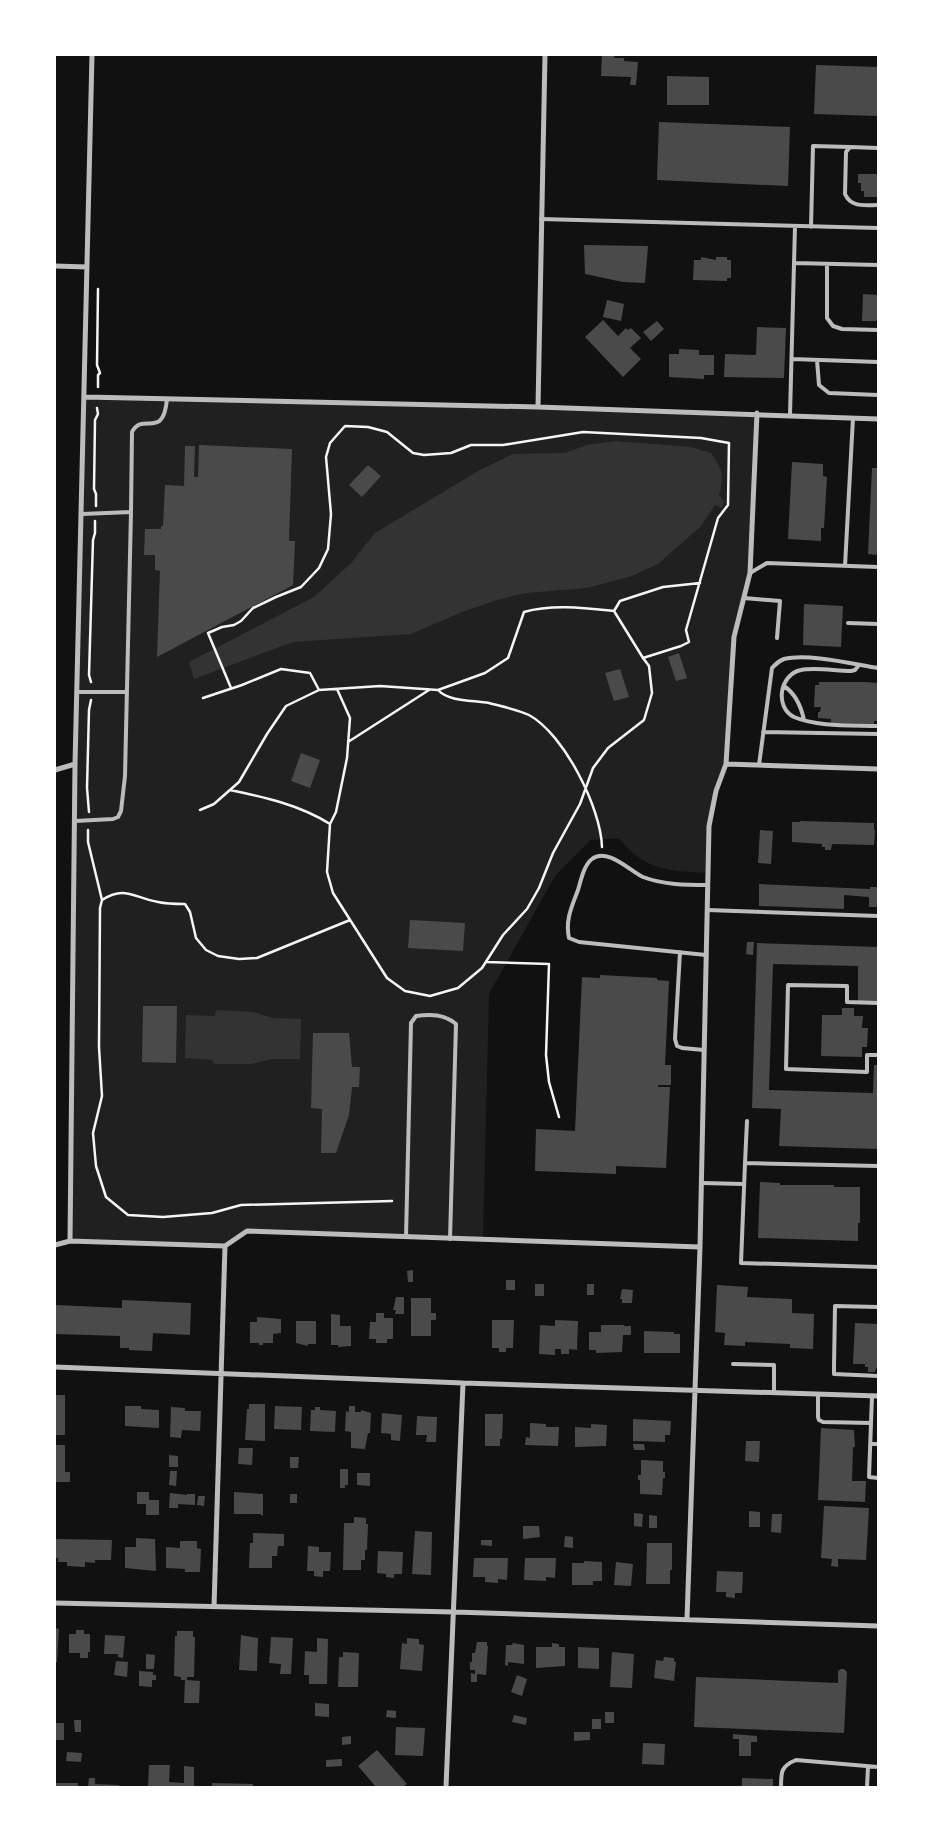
<svg xmlns="http://www.w3.org/2000/svg" width="933" height="1842" viewBox="0 0 933 1842" font-family="'IBM Plex Serif',serif">
  <rect width="100%" height="100%" fill="#111"/>
  <path fill="#202020" d="M85,397L757,413L750,573L734,637L726,764L716,791L709,826L708,873C670,871 644,871 619,838L591,840L555,876L489,994L483,1240L247,1231L225,1246L70,1241L75,764Z"/>
  <path fill="#333" d="M615,441L691,447L711,453C723,470 724,475 719,496L724,500L722,508L715,505L701,526L675,549L658,564L632,576L587,588L526,593L497,600L462,612L411,634L293,642L194,679L189,662L314,597L351,563L375,533L480,470L513,454L565,453L587,445Z
    M216,1010L252,1012L273,1018L301,1019L300,1059H272L251,1064H214L213,1060L185,1058L186,1015L215,1016Z"/>
  <path fill="#4a4a4a" d="M602,55H615L614,58H624V61L638,62L636,85H630L631,77L601,76Z
    M816,65L878,67V116L814,114Z
    M667,76L709,77V105H667Z
    M659,122L790,127L788,186L657,180Z
    M858,174H878V197H864V191H861V183H858Z
    M584,245L648,246L645,283L623,282L585,274Z
    M701,257L716,260V257H727V260H731V278H727V281L693,280L694,260H701Z
    M863,294L878,295V321H862Z
    M607,300L624,304L621,321L603,317Z
    M603,320L618,336L626,328L628,330L631,328L641,338L630,348L641,359L623,377L585,337Z
    M657,321L664,329L651,341L643,332Z
    M757,327L786,328L784,378L724,377L725,354L756,355Z
    M679,349L699,350V355H714V375H704V379L669,377V354H679Z
    M199,445L292,449L289,541H295L293,585L157,657L160,571L155,570V555H144L145,529H161V526H163L165,485L184,486L185,446H195L194,477H198Z
    M792,462L823,464V476L827,477L824,528H821V541L788,539Z
    M368,465L381,476L362,497L349,485Z
    M872,468H878V555L868,554Z
    M804,604L843,606L841,647L803,645Z
    M679,653L687,678L676,681L668,657Z
    M620,669L629,697L614,701L605,673Z
    M819,682H865L878,683V721H874V724L831,723V719L818,718V712H820L821,707H814L815,685H819Z
    M301,753L320,760L310,788L291,781Z
    M800,821L874,823V830H875L874,845L832,844L831,850H825V847H822V844L792,842V822H800Z
    M760,830L773,831L771,864L758,863Z
    M759,884L870,889V887H878V907H869V897L844,895V909L759,906Z
    M410,920L465,923L463,951L408,948Z
    M747,942H754L753,955L746,954Z
    M757,943L878,947V1001H858V966L773,964L769,1090L873,1093L874,1065H878V1149L779,1146L781,1109L752,1108Z
    M600,975L657,978V980L669,981L665,1065H671V1085H658V1087H670L666,1168L616,1166V1174L535,1171L536,1129L575,1131L582,977L600,978Z
    M143,1006H177L176,1063L142,1062Z
    M842,1008H854V1016H863L862,1028H868L867,1047H862V1057L821,1056L822,1015H842Z
    M313,1033H349L352,1067H360L359,1087H352L349,1115L336,1153H321L322,1109L311,1108Z
    M760,1182L780,1183V1185H834V1187H860V1223H858V1241L758,1238Z
    M413,1270V1282H408L407,1271Z
    M506,1280H515V1290H506Z
    M535,1284H544V1296H535Z
    M587,1284H594V1295H587Z
    M717,1285L748,1287L747,1297L792,1299V1313L814,1314L813,1349L790,1348V1344L745,1342V1346L724,1345L725,1333L715,1332Z
    M622,1289L633,1290L632,1303H622V1299H620Z
    M396,1297H404V1314H395L396,1310H393Z
    M411,1298H431V1313H436V1320H431V1336H411Z
    M122,1300L191,1303L190,1335L153,1333L152,1351L129,1350V1348H120V1336L55,1334V1305L122,1308Z
    M376,1313H384V1318H393V1339H387V1343H376V1339H369L370,1322H376Z
    M331,1314L340,1315V1326H351V1346L338,1347V1345H331Z
    M257,1317L281,1319V1333L273,1334V1343H263V1345H259V1343H250V1322H257Z
    M492,1320H514L513,1348H506V1352H499V1348H492Z
    M555,1320L578,1321L577,1350L569,1349V1354H561V1349H555V1355L539,1354L540,1325L555,1326Z
    M296,1321H316V1344H308V1346L296,1343Z
    M855,1323L878,1324V1368H876L875,1372H868V1367H865V1364H853Z
    M601,1325H624V1326H631V1335H623L622,1352L596,1353V1350H589V1332H601Z
    M644,1331L674,1332V1334H680V1353H644Z
    M55,1395H65V1435H55Z
    M249,1404H265V1441L245,1440L247,1409H249Z
    M125,1406H141V1409L159,1410V1428L125,1426Z
    M275,1406L302,1407L301,1430L274,1429Z
    M349,1406H355V1412H361V1410L371,1413L370,1433H368L365,1449L351,1448V1432L345,1431L346,1411L349,1412Z
    M171,1407L185,1408V1411H201L200,1431L182,1430L181,1438L170,1437Z
    M315,1407H320V1410L336,1411L335,1432L310,1431L311,1410H315Z
    M382,1413L402,1415L400,1441L391,1440V1434L381,1433Z
    M485,1414H503L502,1439H500V1446H485Z
    M417,1416L437,1417L436,1442H426L427,1435H416Z
    M633,1419L671,1421L670,1435H665V1442L633,1441Z
    M530,1423L546,1424V1427H559L558,1446L525,1445L526,1437L530,1438Z
    M591,1424L607,1425L606,1446L575,1447V1427L591,1428Z
    M821,1428L854,1430L855,1447H853L852,1481H866L865,1502L818,1500Z
    M746,1441H760L759,1462L745,1461Z
    M633,1444H644L645,1450H634Z
    M55,1445H65V1472H70V1482H55Z
    M239,1448H253L252,1465L238,1464Z
    M169,1455L178,1456V1467H169Z
    M290,1457H299L298,1468H290Z
    M641,1460L663,1461V1472H665V1478H663L662,1495L640,1494V1480H638V1475H641Z
    M340,1469H348V1485H345V1488H340Z
    M170,1471H177L176,1486L169,1485Z
    M357,1473H370V1486L357,1485Z
    M137,1492H149V1500H159V1515H146V1504H137Z
    M234,1492L263,1494V1516L260,1514H234Z
    M170,1493L187,1495V1494H195V1505L178,1504V1508H169Z
    M290,1494H297V1503H290Z
    M198,1496H205L204,1506L197,1505Z
    M824,1506L869,1508L866,1560L838,1559V1567L831,1566L832,1559L821,1558Z
    M749,1511L760,1512V1527H749Z
    M634,1513L643,1514L642,1527L634,1526Z
    M772,1514H782L781,1533L771,1532Z
    M649,1515L657,1516V1528H649Z
    M354,1517L366,1518V1524H368L367,1550H365V1560H361V1570H343L344,1523H354Z
    M523,1526H539L540,1537L523,1539Z
    M415,1531L432,1532L431,1575L412,1574Z
    M253,1533L284,1534V1546H278L277,1556H272V1568H249L250,1543H253Z
    M565,1536L573,1537V1548L564,1547Z
    M136,1538L155,1539L156,1571L125,1568V1547H136Z
    M56,1539L112,1540L111,1560H95V1563L85,1562V1567L67,1566V1562H58V1558H56Z
    M481,1540H492V1546L481,1545Z
    M180,1541H197V1548L201,1549L200,1572H185V1569L166,1568V1547L180,1548Z
    M647,1543H672V1570H670V1584H646Z
    M308,1546L319,1547V1552H331L330,1571H323V1577L314,1576V1571H307Z
    M378,1551L403,1552L402,1574H394V1578L386,1577V1574L377,1573Z
    M474,1558H508L507,1580L498,1579V1583L485,1582V1577H473Z
    M525,1558H556L555,1578L546,1577V1581L524,1580Z
    M584,1561L602,1562V1581H593V1585H572V1563H584Z
    M616,1562L633,1564L631,1586L614,1585Z
    M717,1571L743,1572L742,1593H735V1598L726,1597V1592H716Z
    M55,1628L59,1629L57,1662H55Z
    M76,1630H84V1634H90V1652H88V1658H80V1653H69V1634H76Z
    M177,1631H193V1637H195L194,1677H187V1680L200,1681L199,1703H184L185,1680H181V1677L174,1676L175,1636H177Z
    M105,1635L125,1636L123,1658L118,1657V1654H104Z
    M241,1635L258,1638L257,1671L239,1670Z
    M271,1637L293,1638L291,1674H280L281,1664L269,1663Z
    M317,1638L328,1639L327,1684H309V1675H304L305,1651L317,1652Z
    M407,1638L419,1639V1644L424,1645L422,1671L400,1669L402,1643L407,1644Z
    M477,1642H487V1646H488L486,1675L477,1674V1682H471V1673L475,1674V1670H470V1662H472V1653H475Z
    M513,1643L524,1645V1664L508,1662V1666L505,1665L506,1645H512Z
    M552,1643L559,1644V1647H565V1666L536,1668V1647H552Z
    M578,1647L599,1648V1669L578,1668Z
    M343,1652L359,1653L358,1687H338L339,1657H343Z
    M612,1652L634,1654L632,1688L610,1687Z
    M146,1654L155,1655L154,1669H146Z
    M664,1657L674,1658V1661L676,1662L674,1681L654,1678L656,1660L663,1661Z
    M116,1661L128,1662L127,1677L114,1675Z
    M841,1669H844L847,1672L844,1733L694,1727L696,1677L838,1683V1671Z
    M139,1671L153,1672V1675H156V1680H152V1687L139,1686Z
    M517,1675L527,1679L522,1696L511,1692Z
    M315,1703L329,1704V1717L315,1716Z
    M387,1710L396,1711V1718L386,1717Z
    M605,1712H614V1723H605Z
    M514,1715L527,1718L526,1725L512,1722Z
    M592,1719H601V1729H592Z
    M74,1720H81V1732H75Z
    M55,1723H64V1740H55Z
    M396,1727L425,1728L423,1756L395,1755Z
    M574,1732H590V1740L574,1741Z
    M733,1734L757,1736V1742H751V1756H739V1739H733Z
    M351,1736V1744L342,1745V1737Z
    M643,1743L665,1744L664,1765L642,1764Z
    M377,1750L407,1784L403,1787H376L358,1766Z
    M67,1752L82,1753L81,1762L66,1761Z
    M342,1759V1766L326,1767V1760Z
    M149,1765H170L169,1782L184,1783V1766L194,1767V1787H148Z
    M89,1778H95V1784L119,1785V1787H88Z
    M742,1778L773,1779V1787H742Z
    M55,1783H78V1787H55Z
    M212,1783L253,1784V1787H212Z"/>
  <g fill="none" stroke-linecap="round" stroke-linejoin="round">
    <path stroke="#f5f5f5" stroke-width="2.5" d="M98,387V375L100,373L97,365L98,289
      M96,506V494L94,489L95,420L98,414L97,408
      M614,611L643,658
      M91,682L89,675L93,540L95,533V521
      M231,688L208,633L222,627L234,625L241,621L253,608L276,597L301,587L319,568L328,549L331,514L326,457L330,443L345,426L368,427L387,432L413,453L424,455L451,453L471,445H503L583,432L701,438L729,443L728,505L718,518L686,630L689,642L681,646L643,658L649,666L652,693L644,720L608,748L593,768L580,804L553,853L539,888L527,909L503,935L482,968L458,988L430,996L405,991L387,978L333,893L327,872L330,824L336,812L347,758L350,718L337,689
      M438,690C449,702 473,700 489,703C500,706 519,710 529,715C564,734 601,808 602,847
      M203,698L242,685L281,669L310,673L319,690
      M348,742L429,690
      M230,790C264,797 300,805 330,824
      M200,810L214,804L239,782L267,734L286,706L319,690L380,686L438,690L485,673L508,658L524,612C552,604 585,608 614,611L620,601L663,587L700,583
      M89,812L87,788L89,710L91,700
      M88,830V842L102,900L100,908L99,1047L102,1096L93,1133L96,1166L106,1197L128,1215L163,1217L212,1213L241,1205L392,1201
      M102,900C125,885 134,898 158,902C167,904 176,904 185,904L190,912L196,938L206,950L218,956L239,959L257,958L350,920
      M487,962L549,964L546,1055L549,1082L559,1117"/>
    <path stroke="#bcbcbc" stroke-width="4" d="M878,148L850,147L846,152L845,194C851,208 865,205 878,205
      M541,219L878,228
      M811,227L813,146L850,147
      M794,263L878,265
      M827,264V318L833,326L842,329L878,330
      M792,359L878,362
      M817,360L819,385L829,393L878,395
      M790,415L795,226
      M131,512L132,432C143,411 163,441 167,399
      M845,566L853,418
      M750,573L767,563L878,567
      M744,598L780,601L777,638
      M848,623L878,624
      M859,665L855,670L851,671C836,671 815,667 801,670C780,674 774,707 794,717C817,727 853,725 878,726
      M784,686C796,694 801,706 804,720
      M77,692H126
      M763,732L878,734
      M759,765L772,668C776,664 778,661 784,659C808,653 853,664 878,668
      M75,821L113,819L118,817L121,811L125,776L131,512L82,514
      M707,910L878,916
      M680,952L675,1039L677,1046L682,1048L704,1050
      M706,955L579,942L569,938C565,920 572,906 578,890C581,880 584,865 592,859C607,847 630,871 643,877C664,885 686,885 708,885
      M878,1003L847,1002V986L788,985L786,1069L867,1072V1055H878
      M745,1163L747,1121
      M878,1166L745,1163L741,1263L878,1267
      M702,1183L744,1184
      M406,1237L411,1023L416,1016C431,1014 444,1014 456,1024L450,1239
      M878,1307L835,1306L834,1366V1374L878,1376
      M733,1364L774,1365V1393
      M818,1394V1417L819,1420L823,1422L871,1423
      M872,1396L869,1477L878,1478
      M870,1444H878
      M781,1787C781,1772 781,1766 796,1760L878,1767
      M867,1787L868,1767"/>
    <path stroke="#bcbcbc" stroke-width="5" d="M55,266L87,267
      M85,397L538,407L878,419
      M538,407L545,55
      M726,764L878,769
      M55,770L75,764
      M70,1241L75,764L92,55
      M55,1245L70,1241L225,1246L247,1231L700,1247
      M55,1367L463,1383L878,1396
      M55,1603L454,1612L878,1626
      M214,1607L225,1246
      M687,1619L700,1247L709,826L716,791L726,764L734,637L750,573L757,413
      M446,1787L463,1383"/>
  </g>
  <rect width="933" height="1842" fill="none" stroke="#ffffff" stroke-width="112"/>
</svg>
